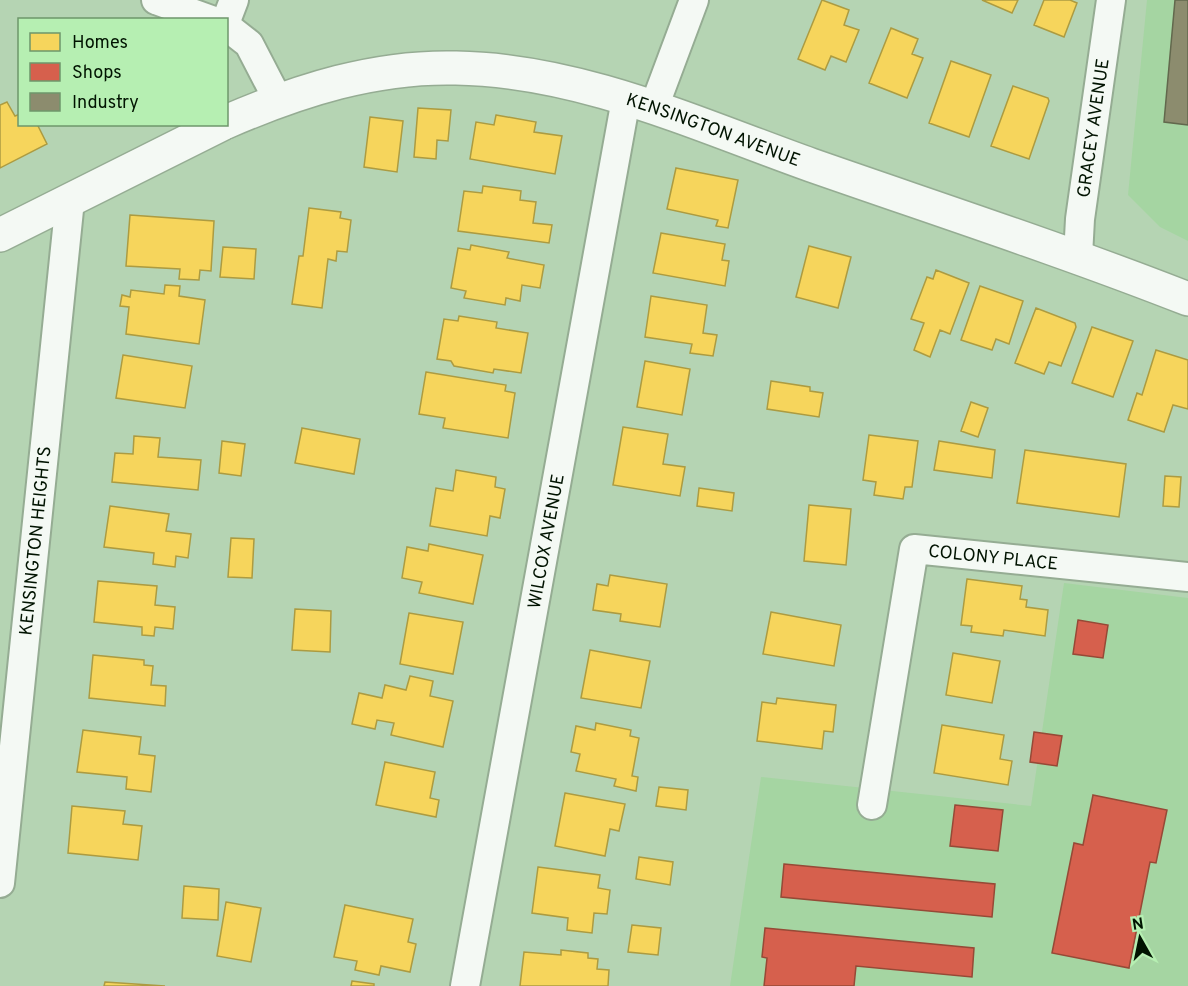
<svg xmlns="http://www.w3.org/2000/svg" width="1188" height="986" viewBox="0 0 1188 986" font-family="Overpass,sans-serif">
  <rect width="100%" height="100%" fill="#b5d4b3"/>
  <path fill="#a5d5a2" d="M1147,0H1188V241L1160,227L1128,195Z
    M1064,583L1188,598V986H730L761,777L1031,806Z"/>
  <path fill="#f6d55c" stroke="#ac9b41" stroke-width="1.5" d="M822,0L849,10L844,25L859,30L846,62L831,56L825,70L798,59Z
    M982,0H1018L1012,13Z
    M1044,0H1070L1077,3L1064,37L1034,25Z
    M891,28L918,39L912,54L923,58L907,98L869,83Z
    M951,61L991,75L969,137L929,123Z
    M1013,86L1048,98L1049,101L1029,159L991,146Z
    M7,102L15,116L20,114V124H37L47,144L0,168V105Z
    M418,108L451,110L448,141L437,140L436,159L414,157Z
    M496,115L536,122L534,132L562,136L555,174L470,159L476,122L494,125Z
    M370,117L403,121L397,172L364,167Z
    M676,168L738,180L728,228L716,226L718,220L667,209Z
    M483,186L521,191L520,200L536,202L533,223L552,225L549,243L458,231L464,191L482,193Z
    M309,208L341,212L340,218L351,220L347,252L337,251L336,261L328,259L322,308L292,304L299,256H303Z
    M130,215L214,221L211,271L200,270L199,280L179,279L180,269L126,266Z
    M661,233L725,244L722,260L729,261L725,286L653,273Z
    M471,245L509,252L507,258L544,265L540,288L522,285L520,301L506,298L505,305L464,298L466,291L451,288L458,248L470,250Z
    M809,246L851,257L838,308L796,297Z
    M223,247L256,249L254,279L220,277Z
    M936,270L969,283L950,334L940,330L930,357L914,350L924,323L911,319L927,277L933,279Z
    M165,285L180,286L179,296L205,300L199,344L126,334L129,307L120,306L122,295L130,297L131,290L164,294Z
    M980,286L1023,301L1009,344L996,339L992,350L961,340Z
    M651,296L707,305L703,333L717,335L713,356L690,353L692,344L645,337Z
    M1036,308L1075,323L1076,327L1061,366L1049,362L1044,374L1015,363Z
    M459,316L497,322L496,328L528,333L521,373L494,369L493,373L454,366L451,361L437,359L444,319L458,321Z
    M1092,327L1133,341L1113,397L1072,383Z
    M1156,350L1188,360V409L1173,405L1164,432L1128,420L1137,393L1142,395Z
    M123,355L192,366L185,408L116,398Z
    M645,361L690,369L682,415L637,407Z
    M426,372L506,385L505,391L515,393L508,438L443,428L445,418L419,414Z
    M771,381L810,387V391L823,393L819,417L767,409Z
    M971,402L988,408L978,437L961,431Z
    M623,427L668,434L663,464L685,467L680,496L613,485Z
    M302,428L360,439L354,474L295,463Z
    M869,435L918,441L912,487H905L903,499L874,495L876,482L863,480Z
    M134,436L160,438L158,457L201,460L198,490L112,482L115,453L133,454Z
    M222,441L245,444L241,476L219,473Z
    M939,441L995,450L992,478L934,470Z
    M1025,450L1126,464L1119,517L1017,503Z
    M456,470L496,477L495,487L505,489L500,518L490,516L487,536L430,526L436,488L453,491Z
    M1165,476L1181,477L1179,507L1163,506Z
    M699,488L734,493L732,511L697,506Z
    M809,505L851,509L846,565L804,561Z
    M110,506L169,514L166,531L191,534L188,558L176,556L175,567L153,564L154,553L104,547Z
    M231,538L254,539L252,578L228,577Z
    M429,544L483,555L473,604L419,593L422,582L402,578L407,547L428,551Z
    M610,575L667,584L660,627L620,621L621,614L593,610L597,584L608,586Z
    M967,579L1022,586L1020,599L1027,600L1026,607L1048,610L1045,636L1004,630L1003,636L971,632L972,626L961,625Z
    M98,581L157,586L155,605L175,607L173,629L155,627L154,636L142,635V627L94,622Z
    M295,609L331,611L330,652L292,650Z
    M771,612L841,625L834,666L763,654Z
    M409,613L463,622L453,674L400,664Z
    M590,650L650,661L641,708L581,698Z
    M953,653L1000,661L992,703L946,695Z
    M93,655L144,660V665L153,666L151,685L166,686L165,706L89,698Z
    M410,676L433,681L430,696L453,701L443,747L391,735L394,723L377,720L375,729L352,724L359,693L382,698L385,685L406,690Z
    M777,698L836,705L833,732L824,731L822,749L757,741L762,702L776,704Z
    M596,723L631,730L630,736L639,738L632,776L638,777L636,791L614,786L616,779L576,771L580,754L571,752L576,726L595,730Z
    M942,725L1004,735L1000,759L1012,761L1008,785L934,773Z
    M83,730L141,737L139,754L155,756L151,792L126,789L127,777L77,772Z
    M385,762L435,772L430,798L439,800L436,817L376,805Z
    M659,787L688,790L686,810L656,806Z
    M565,793L625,804L619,831L610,829L605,856L555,846Z
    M72,806L125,811L123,824L142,826L138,860L68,853Z
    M639,857L673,862L670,885L636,879Z
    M538,867L600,875L598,888L610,890L607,914L594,913L592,933L567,930L568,918L532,913Z
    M184,886L219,889L218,920L182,918Z
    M226,902L261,908L251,962L217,956Z
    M345,905L413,919L408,942L416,944L410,972L381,966L379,975L355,970L357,961L334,957Z
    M632,925L661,928L658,955L628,952Z
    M561,950L588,953V958L598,959L597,969L609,970L608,986H520L524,952L561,955Z
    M352,981L374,984V986H351Z
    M105,982L165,986H104Z"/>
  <path fill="#d6604d" stroke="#964936" stroke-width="1.5" d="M1078,620L1108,625L1103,658L1073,654Z
    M1034,732L1062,736L1057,766L1030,762Z
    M1093,795L1167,810L1156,863L1150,862L1129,968L1052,953L1074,843L1083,845Z
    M955,805L1003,810L998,851L950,846Z
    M784,864L995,884L992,917L781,897Z
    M765,928L974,948L972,977L856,966L854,986H764L767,958L762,957Z"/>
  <path fill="#8c8c6e" stroke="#62684d" stroke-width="1.5" d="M1175,0H1188V125L1164,122Z"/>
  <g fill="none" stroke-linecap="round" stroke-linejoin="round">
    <g stroke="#95ac93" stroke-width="32">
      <g id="minor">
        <path d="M156,0L211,20"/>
        <path d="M226,21L234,0"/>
        <path d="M226,26L249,44L278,100"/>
        <path d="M654,107L694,0"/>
        <path id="s1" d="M1078,256L1080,219L1111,0"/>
        <path id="s2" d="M872,805L914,549L1188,577"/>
        <path id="s3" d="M0,883L70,200"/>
        <path id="s4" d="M465,986L626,99"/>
      </g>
    </g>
    <g stroke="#95ac93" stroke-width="36">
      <g id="secondary">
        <path id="s5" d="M226,122C300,90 375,66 456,68C580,70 696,124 811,165C937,209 1063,250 1188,299"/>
        <path d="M0,235L222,124"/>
      </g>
    </g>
    <use href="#minor" stroke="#f4f9f4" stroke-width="28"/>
    <use href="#secondary" stroke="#f4f9f4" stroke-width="33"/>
  </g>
  <g text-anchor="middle" stroke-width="6" stroke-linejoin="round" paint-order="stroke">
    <g font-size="18" fill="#011301" stroke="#b6efb2">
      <text dy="6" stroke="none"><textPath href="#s1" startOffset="129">GRACEY AVENUE</textPath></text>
      <text dy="6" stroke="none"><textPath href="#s5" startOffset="504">KENSINGTON AVENUE</textPath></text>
      <text dy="6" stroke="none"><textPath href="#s3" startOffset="344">KENSINGTON HEIGHTS</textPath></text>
      <text dy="6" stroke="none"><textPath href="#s4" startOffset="452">WILCOX AVENUE</textPath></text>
      <text dy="6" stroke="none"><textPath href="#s2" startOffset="339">COLONY PLACE</textPath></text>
    </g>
  </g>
  <rect x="18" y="18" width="210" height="108" fill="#b6efb2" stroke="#6e976b" stroke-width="1.5"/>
  <rect x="30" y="33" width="30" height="18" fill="#f6d55c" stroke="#6e976b" stroke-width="1.5"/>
  <text x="72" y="48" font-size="18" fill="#011301">Homes</text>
  <rect x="30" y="63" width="30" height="18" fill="#d6604d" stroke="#6e976b" stroke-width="1.5"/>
  <text x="72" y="78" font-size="18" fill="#011301">Shops</text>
  <rect x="30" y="93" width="30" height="18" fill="#8c8c6e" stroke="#6e976b" stroke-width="1.5"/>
  <text x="72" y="108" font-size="18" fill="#011301">Industry</text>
  <g transform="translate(1140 938) rotate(351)" stroke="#b6efb2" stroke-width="4.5" paint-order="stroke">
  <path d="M0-4.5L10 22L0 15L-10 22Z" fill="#011301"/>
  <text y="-9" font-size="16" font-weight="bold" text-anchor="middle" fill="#011301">N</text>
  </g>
</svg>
